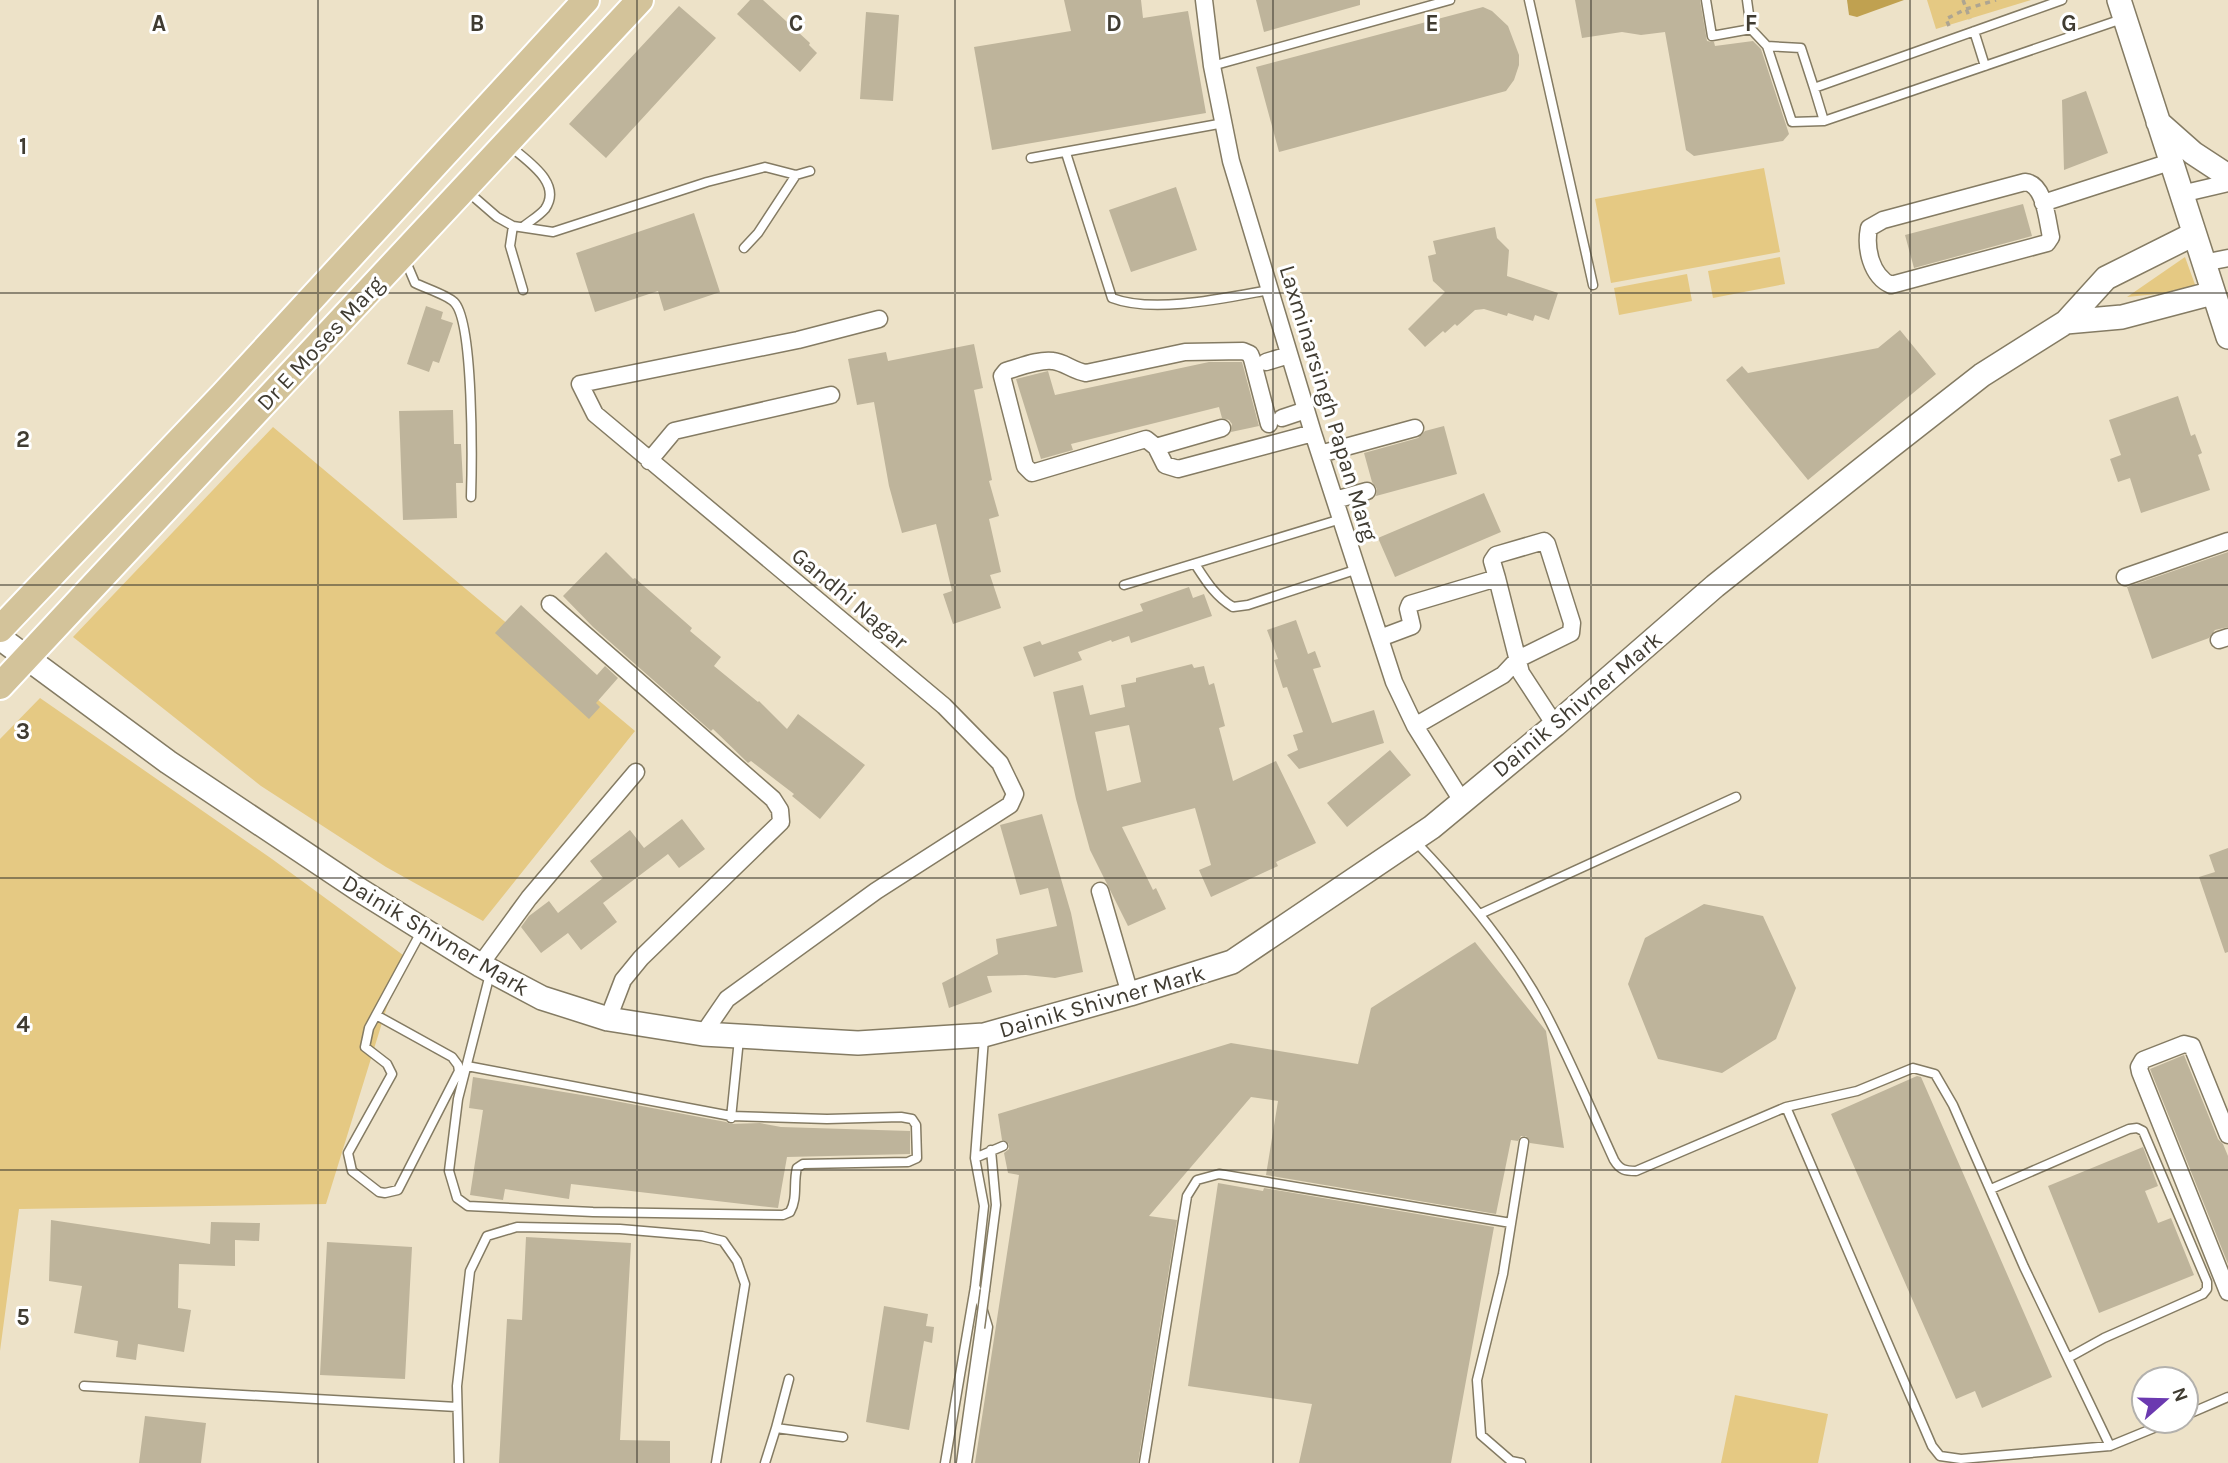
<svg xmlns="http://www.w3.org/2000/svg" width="2228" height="1463" viewBox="0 0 2228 1463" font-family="Karla,sans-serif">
  <rect width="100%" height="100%" fill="#ede2c8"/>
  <path fill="#e5c983" d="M1927,0H2031L1936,29Z
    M1764,168L1780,252L1611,283L1595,199Z
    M1780,257L1785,284L1713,298L1708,271Z
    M2185,257L2197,290L2127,297Z
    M1687,274L1692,301L1619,315L1614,288Z
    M273,427L635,731L483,921L386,867L261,786L73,637Z
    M40,698L272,859L403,955L326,1204L19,1209L0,1351V739Z
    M1735,1395L1828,1414L1818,1463H1721Z"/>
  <path fill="#c0a150" d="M1847,0H1904L1857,17L1849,15Z"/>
  <path fill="#beb49b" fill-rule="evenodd" d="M750,0H763L810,43L809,45L817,53L800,72L737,14Z
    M1064,0H1141L1143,18L1188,11L1206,113L992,150L974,47L1071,31Z
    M1256,0H1360V5L1264,32Z
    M1575,0H1700L1707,41L1714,42L1715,46L1753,41L1761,49L1789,134L1783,141L1694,156L1686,150L1665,32L1641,35L1622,32L1582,38Z
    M679,6L716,38L606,158L569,124Z
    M1483,7L1492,11L1508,26L1519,55V65L1514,80L1506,91L1279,152L1256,67Z
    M866,12L899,15L893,101L860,99Z
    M2086,91L2108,153L2064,170L2062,100Z
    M1176,187L1197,250L1131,272L1109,210Z
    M2023,204L2032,236L1914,268L1905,235Z
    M694,213L720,292L664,311L658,291L595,312L576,253Z
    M1495,227L1497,238L1509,250L1507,276L1558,293L1549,320L1535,315L1533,321L1508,313L1507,316L1484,309L1475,310L1457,326L1455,324L1445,333L1443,331L1425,347L1408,329L1445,292L1433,281L1428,256L1436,254L1433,241Z
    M426,306L443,312L441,319L453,323L439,363L433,361L429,372L407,364Z
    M1900,330L1936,374L1808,480L1726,380L1742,366L1748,373L1878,348Z
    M974,344L983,388L974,390L992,480L989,481L999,516L989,519L1001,572L990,575L1001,608L953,624L943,594L952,591L936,524L902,533L889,486L874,402L857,405L848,359L886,352L888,361Z
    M1209,362H1242L1259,426L1231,432L1232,424L1229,420L1222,418L1219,407L1071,444L1073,450L1041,459L1016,379L1048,371L1055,395Z
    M2178,396L2191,436L2195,434L2202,453L2198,455L2210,490L2141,513L2130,478L2118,482L2110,459L2121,455L2109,420Z
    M453,410L454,444H461L463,483H456L457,518L403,520L399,411Z
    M1444,426L1457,474L1376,496L1377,489L1372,482L1364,453L1418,438L1425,431Z
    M1484,493L1501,532L1395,577L1378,538Z
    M606,552L633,579L635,578L692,628L690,631L721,657L714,666L758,702L759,701L787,729L798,714L865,765L820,819L792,796L794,794L751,761L748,763L713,729L711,731L593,627L563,596Z
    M2228,552V627L2215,630L2209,638L2152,659L2127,587Z
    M1189,587L1193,598L1204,594L1212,616L1131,643L1129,636L1112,642L1111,640L1078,652L1082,660L1034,677L1023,647L1040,641L1042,645L1143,611L1140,604Z
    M521,605L597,675L605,666L618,678L596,703L600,707L589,719L495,633Z
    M1296,620L1308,654L1315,651L1321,667L1313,669L1332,723L1374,710L1384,743L1299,769L1287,755L1298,750L1293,735L1303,732L1287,687L1283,688L1274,660L1278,659L1267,630Z
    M1192,664L1194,668L1204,666L1209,685L1214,683L1225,726L1219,728L1233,781L1276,761L1316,843L1276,862L1278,866L1211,897L1199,870L1211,865L1195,808L1122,827L1153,890L1156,888L1166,909L1128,926L1090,850L1076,799L1053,692L1083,685L1090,715L1125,707L1121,685L1136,682V678ZM1129,725L1141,782L1107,791L1095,732Z
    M1390,750L1411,775L1347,827L1327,803Z
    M1042,814L1071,913L1083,972L1055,978L1026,975L987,976L992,992L949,1008L942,983L998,954L996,939L1057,926L1048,888L1020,895L1000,825Z
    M682,819L705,849L679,868L668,854L603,903L617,922L581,950L568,933L541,953L521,927L529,916L549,901L558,913L603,878L590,861L630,830L644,848Z
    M2228,848V952L2225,953L2199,877L2215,872L2209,855Z
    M1704,904L1763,916L1796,988L1776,1039L1722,1073L1658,1059L1628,984L1645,938Z
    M1475,942L1546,1031L1564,1148L1530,1143L1526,1136H1521L1518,1141L1511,1140L1496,1214L1266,1175L1278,1101L1251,1097L1149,1216L1177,1220L1138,1463H975L1019,1175L1008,1173L1004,1153L1009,1149V1144L1002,1140L998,1114L1231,1043L1358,1064L1371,1008Z
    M2184,1055L2218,1139L2223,1144L2228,1156V1264L2150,1069Z
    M1917,1076L1921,1077L2052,1377L1982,1408L1975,1391L1956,1399L1831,1114Z
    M473,1077L594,1097L726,1122L730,1124L760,1123L781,1127L910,1131V1154L787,1157L778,1208L571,1184L569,1199L505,1189L503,1200L470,1195L483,1110L469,1108Z
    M2143,1147L2158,1186L2145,1191L2158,1223L2171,1218L2194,1275L2099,1313L2048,1186Z
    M1218,1183L1263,1191L1264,1188L1494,1227L1451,1463H1299L1312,1404L1188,1386Z
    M51,1220L210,1244L211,1222L260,1223L259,1241L235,1240V1266L179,1264L178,1308L191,1310L184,1352L138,1344L136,1360L116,1357L118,1341L74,1333L82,1286L49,1281Z
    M526,1237L631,1243L620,1440L670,1441V1463H499L507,1319L522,1320Z
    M327,1242L412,1247L405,1379L320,1375Z
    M884,1306L928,1314L926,1326L934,1327L932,1343L924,1341L909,1430L866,1422Z
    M145,1416L206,1423L201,1463H139Z"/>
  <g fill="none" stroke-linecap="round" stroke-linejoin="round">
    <g stroke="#847b63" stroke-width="11">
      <path id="lane" d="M1529,0L1593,285
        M1706,0L1712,36L1751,29
        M1747,0L1751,29L1767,46L1792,122L1824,121L2122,19
        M1974,31L1985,66
        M1767,46L1801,48L1814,88L2062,0
        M1212,66L1450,0
        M1814,88L1824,121
        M510,146C527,161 563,183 545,209C539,216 530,221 523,227
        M1066,153L1112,298C1153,314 1225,298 1269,290
        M1031,158L1224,123
        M467,191L497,217L513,226L553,232L707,182L765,167L796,175L810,171
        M513,226L510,246L523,290
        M744,248L758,233L796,175
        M404,257L415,283C425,288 447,295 454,302C474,321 472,465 471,497
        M1195,564C1206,581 1215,596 1233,607L1248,605L1358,569
        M1124,585L1341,519
        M1414,840C1463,891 1510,947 1544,1010C1570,1059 1591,1110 1614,1160C1620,1170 1625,1171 1636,1171L1786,1107L1857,1091L1913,1068L1935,1074L1953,1105L2024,1267L2110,1446
        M1480,914L1736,797
        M376,1015L452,1057L458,1065L459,1071L398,1190L385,1193L379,1192L352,1171L348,1153L392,1074L387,1064L365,1047L369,1028L376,1015L421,932
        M467,1066L731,1116L827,1119L901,1117L912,1119L916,1125L917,1158L908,1162L803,1164L797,1168C793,1183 798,1198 790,1212L783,1215L593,1212L468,1206L457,1198L449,1171L458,1099L490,974
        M1786,1107L1932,1446L1940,1456L1961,1459L2110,1446L2171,1421
        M731,1118L739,1039
        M975,1158L984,1038
        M1991,1189L2129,1129L2137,1128L2143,1131L2207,1282V1289L2203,1294L2104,1338L2068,1358
        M985,1290L996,1205L991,1150
        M84,1386L457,1407
        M2186,1415L2228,1397
        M776,1428L789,1379
        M459,1463L457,1386L470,1271L487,1236L517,1227L620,1229L702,1236L723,1241L737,1261L745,1284L716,1463
        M765,1463L776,1428L843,1437
        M945,1463L975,1287L984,1206L975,1158L1003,1146
        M961,1463L980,1328
        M967,1463L988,1327L976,1288
        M1144,1463L1187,1196L1197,1180L1219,1174L1511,1223
        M1521,1463L1511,1461L1481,1435L1477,1380L1503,1274L1524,1142"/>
    </g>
    <g stroke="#847b63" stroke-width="19">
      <path id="street" d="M1204,0L1212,66L1231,161L1313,433L1394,682L1415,726L1462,801
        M2025,182C2045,184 2047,220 2051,237L2047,243L1891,285C1871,276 1865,248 1869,228L1883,220Z
        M2181,194L2228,183
        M2043,203L2170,162
        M2203,263L2228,258
        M1266,362L1289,355
        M1282,418L1306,410
        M1269,424L1252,359L1250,354L1243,351L1185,352L1086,373C1073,371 1064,362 1053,361C1039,359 1020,367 1006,371L1002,376L1025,466L1032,473L1146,439L1156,447L1165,465L1178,469L1313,433
        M1156,447L1222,428
        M1320,454L1415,428
        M649,461L674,431L831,395
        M1335,500L1367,491
        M2125,577L2228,541
        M550,604L773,799L780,810L781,822L641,958L623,980L608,1019
        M1380,638L1412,626L1408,609L1410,604L1497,578L1521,673L1555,725
        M2219,640L2228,637
        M1415,726L1503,675L1518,659L1571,633L1572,623L1547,544L1544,541L1496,555L1492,561L1497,578
        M1100,891L1130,994
        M480,965L529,898L636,772
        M703,1034L727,999L876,891L1010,805L1015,794L1000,763L944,706L595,414L580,384L798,340L879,319
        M2228,1135L2192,1046L2184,1044L2143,1060L2139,1067L2140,1072L2228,1292"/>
    </g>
    <g stroke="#847b63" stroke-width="26">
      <path id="secondary" d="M2119,0L2228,337
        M2158,122L2193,153L2228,176
        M2066,322L2122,317L2213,293
        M0,638L168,762L358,889L480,965L542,998L608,1019L703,1034L858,1043L984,1035L1130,994L1232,962L1432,827L1555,725L1715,586L1886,450L1982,375L2066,322L2106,278L2194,234"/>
    </g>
    <g stroke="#fff" stroke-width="30">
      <path id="primary" d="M0,629L223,395L586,0
        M0,686L640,0"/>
    </g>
    <path stroke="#aea591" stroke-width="3.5" stroke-dasharray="5 5" stroke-linecap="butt" d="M1963,0L1970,19
      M1949,26L1946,19L1966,9L1996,0"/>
    <use href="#lane" stroke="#fff" stroke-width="8"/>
    <use href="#street" stroke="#fff" stroke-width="16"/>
    <use href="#secondary" stroke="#fff" stroke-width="23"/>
    <use href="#primary" stroke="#d3c39a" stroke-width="26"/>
    <g stroke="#847b63" stroke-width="11" stroke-linecap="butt">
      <path id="lane-bridge" d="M980,1328L985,1290"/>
    </g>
    <use href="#lane-bridge" stroke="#fff" stroke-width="8"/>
  </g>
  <path fill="none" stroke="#403c32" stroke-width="2" stroke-opacity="0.55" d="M318,0V1463M637,0V1463M955,0V1463M1273,0V1463M1591,0V1463M1910,0V1463M0,293H2228M0,585H2228M0,878H2228M0,1170H2228"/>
  <g text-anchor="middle" stroke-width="6" stroke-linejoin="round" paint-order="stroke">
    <g font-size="23" fill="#403c32" stroke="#fff">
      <text transform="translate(320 343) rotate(-47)" y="8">Dr E Moses Marg</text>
      <text transform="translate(1329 403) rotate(73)" y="8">Laxminarsingh Papan Marg</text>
      <text transform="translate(850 598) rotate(40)" y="8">Gandhi Nagar</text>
      <text transform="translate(1577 704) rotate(-40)" y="8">Dainik Shivner Mark</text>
      <text transform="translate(436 935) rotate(31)" y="8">Dainik Shivner Mark</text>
      <text transform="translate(1102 1001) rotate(-16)" y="8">Dainik Shivner Mark</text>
    </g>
  </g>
  <g font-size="23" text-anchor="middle" font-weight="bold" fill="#403c32" stroke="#fff" stroke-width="6" stroke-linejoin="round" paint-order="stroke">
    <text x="159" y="31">A</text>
    <text x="477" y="31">B</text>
    <text x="796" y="31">C</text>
    <text x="1114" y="31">D</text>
    <text x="1432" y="31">E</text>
    <text x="1751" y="31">F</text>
    <text x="2069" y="31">G</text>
    <text x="23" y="154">1</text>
    <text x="23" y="447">2</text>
    <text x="23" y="739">3</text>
    <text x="23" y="1032">4</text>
    <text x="23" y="1325">5</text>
  </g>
  <g transform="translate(2165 1400) rotate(70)"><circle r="33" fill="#ffffff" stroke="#b3b1ad" stroke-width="2"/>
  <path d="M0-5L12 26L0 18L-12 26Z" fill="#6b39b0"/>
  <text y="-10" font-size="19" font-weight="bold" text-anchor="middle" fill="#403c32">N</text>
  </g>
</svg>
